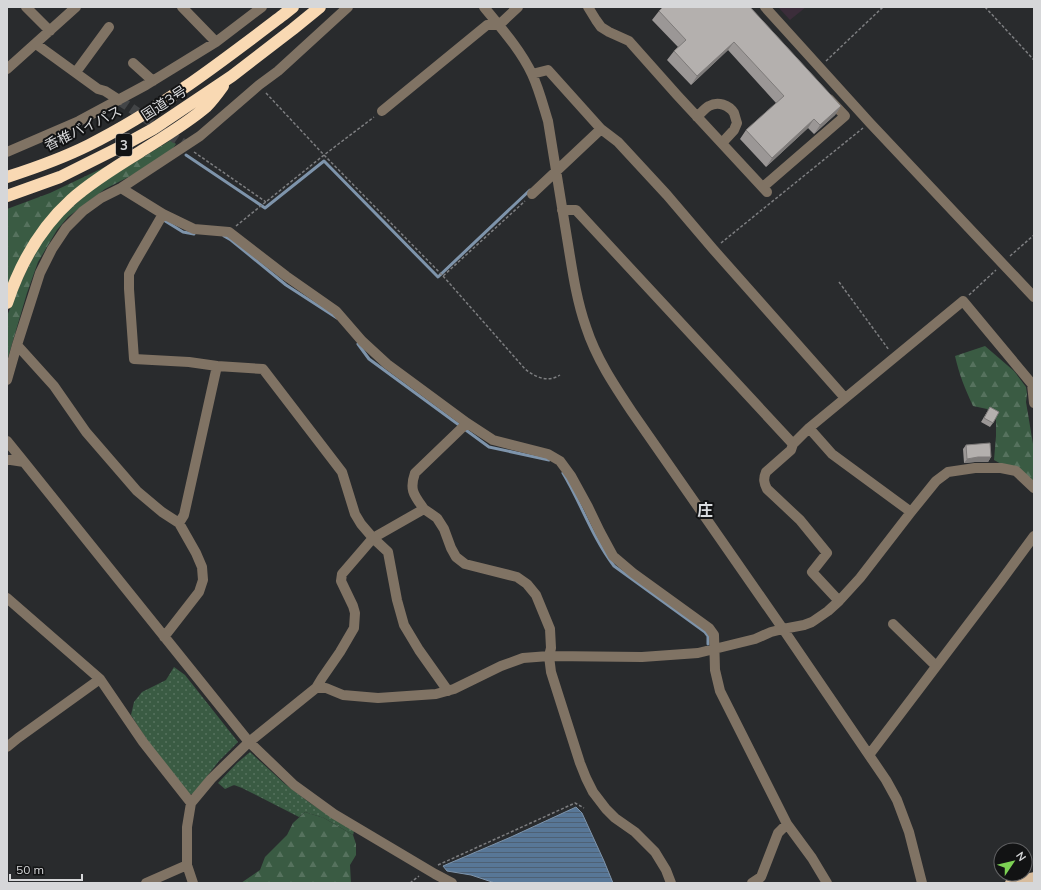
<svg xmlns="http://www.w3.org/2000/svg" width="1041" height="890" viewBox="0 0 1041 890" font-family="Mulish,'Noto Sans JP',sans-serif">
  <defs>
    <pattern id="grass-dots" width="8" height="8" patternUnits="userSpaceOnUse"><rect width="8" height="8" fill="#3a5b43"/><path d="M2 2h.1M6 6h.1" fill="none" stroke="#56725e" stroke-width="1.8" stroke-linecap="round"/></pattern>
    <pattern id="forest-firs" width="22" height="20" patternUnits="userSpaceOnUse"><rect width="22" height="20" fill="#3a5b43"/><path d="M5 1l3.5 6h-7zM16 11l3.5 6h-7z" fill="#56725e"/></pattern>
    <pattern id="water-rules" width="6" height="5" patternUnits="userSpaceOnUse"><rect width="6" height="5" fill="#587797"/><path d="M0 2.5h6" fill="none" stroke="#4e6175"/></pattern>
  </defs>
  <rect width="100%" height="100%" fill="#292b2d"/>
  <path fill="#3b2d3a" d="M778,7H806L790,20Z"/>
  <path fill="url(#grass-dots)" d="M174,667L185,675L238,742L219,761L204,780L195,793L189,795L158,757L131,715L134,702L142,692L166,680Z
    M250,752L285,784L310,803L354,831L353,835L324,818L305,812L299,817L242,788L234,785L225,789L218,783L237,763Z"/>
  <path fill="url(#forest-firs)" d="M171,140L176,144L171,151L140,171L105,189L68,217L57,230L38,262L27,293L7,361V316L22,280L37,249L54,224L93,188Z
    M109,165L74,192L7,294V209L50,193Z
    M985,346L1014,371L1026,387L1027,394L1026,402L1034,450V482L994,460L996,436V420L987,409L973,406C965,389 959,374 955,356Z
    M305,812L324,818L353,835L356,844V855L350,865L351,883H241L260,870L265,857L287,835L293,823Z"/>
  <path fill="url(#water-rules)" stroke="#7e94ab" d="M576,807L582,813L604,861L613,883H495L471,875L447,871L443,866L511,837Z"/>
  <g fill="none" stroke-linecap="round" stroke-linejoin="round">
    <path stroke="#7e94ab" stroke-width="3" d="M186,155L265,208L324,161L438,277L530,190
      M162,219L183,232L194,234
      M224,236L231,240L286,285L337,318
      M358,344L369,359L489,447L549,460
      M563,473C581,503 592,537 614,566L705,632L708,636V644"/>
    <path stroke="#434547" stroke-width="10" stroke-dasharray="10 5" stroke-linecap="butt" d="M119,100L185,145"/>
    <path stroke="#7d7e80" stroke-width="1.5" stroke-dasharray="3 2" stroke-linecap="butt" d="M985,7L1034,60
      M826,61L883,7
      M266,93L324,155L443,276L525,201
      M194,152L266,202
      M236,226L324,155L374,117
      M721,243L863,128
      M1010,256L1034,235
      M443,276L525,369C535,377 548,383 560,375
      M839,282L889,350
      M969,295L996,270
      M438,865L575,803L584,808
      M410,883L419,876"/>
    <path stroke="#807364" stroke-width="10" d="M26,7L50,31
      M182,7L216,42
      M484,7C501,28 520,49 532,74C539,89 543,105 548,121C554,160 561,199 567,238C572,268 576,299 586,327C596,358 614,385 632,412L783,629L886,780L897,800L909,832L922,883
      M588,7L596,20L601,27L609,32L629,41L677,95L767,192
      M765,7L870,123L1034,297
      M36,44L98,89L105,91L119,100
      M133,63L153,81
      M7,69L76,7
      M76,72L109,27
      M532,74L548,70L601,129L618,142L667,195L713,249L845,398
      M382,111L487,25H499L518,7
      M697,117C701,113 705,108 709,106C718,101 729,105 734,113C735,116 736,120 737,123L734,130L722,143
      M7,152L79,121L146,85L216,42L262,7
      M763,187L845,116L829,99
      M121,188L163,214L194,229L229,232L286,276L336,311L362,341L387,364L467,423L493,440L548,454L560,461L571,476L588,507L600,532L613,556L633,573L709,628L714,635L715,670L720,691L787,824L812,858L827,883
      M532,194L601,129
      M562,210H576L793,444
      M163,214L134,264L129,274V289L134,359L189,362L217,366L184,515L179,523L196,553L202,567L203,580L199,592L164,637
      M17,345L54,386L86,432L137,491L162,512L179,523
      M217,366L263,369L342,472L355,514L361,524L373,538L388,552L397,600L404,625L419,650L448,691
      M7,380L17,345L40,273L52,249L66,228L83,211L101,198L121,188L200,136L259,85L278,71L348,7
      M809,428L832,454L911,512
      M7,441L24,462
      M7,460H11L24,462L249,742L294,785L334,814L435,874L452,883
      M424,509L437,518L444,529L451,548L456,557L465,564L517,577L527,584L536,595L550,629L551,648L549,656L551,672L580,763L586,778L593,792L606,809L615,818L635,832L655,852L666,870L671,883
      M7,598L100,679L143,742L191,803
      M839,601L812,572L827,553L800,520L767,489C764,483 763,479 766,472L791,450L793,444L809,428L963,301L1032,384L1034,403
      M893,624L936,666
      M316,688H326L343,695L378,698L436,694L454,689L501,666L523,658L549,656L642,657L698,653L755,639L771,632L783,629L804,625L812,622L828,611L839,601L860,578L911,512L936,481L948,472L975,468H1001L1016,471L1034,488
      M7,747L18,738L100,679
      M869,755L1001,581L1034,536
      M146,883L187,865
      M193,883L187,865V827L191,803L211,779L249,742L316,688L322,678L340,652L354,628L355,613L353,606L341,581L342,574L373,538L424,509C414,495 409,490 415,473L467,423
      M752,883L761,877L778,833L787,824"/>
    <path stroke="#d7bc9d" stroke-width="10" d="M1010,883L1034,877"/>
    <path stroke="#f9d9b3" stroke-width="12" d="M7,177C35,168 63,158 89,145C159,110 221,62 283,15L293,7
      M7,196L60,177L122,146L153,129L232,76L293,29L320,7
      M7,303C20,264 40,228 71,200C91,182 117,166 140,152C162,138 186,124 206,107C212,101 218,93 223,86"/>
  </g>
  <path fill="#9b9796" d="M750,7L841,106L835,115L814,134L808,128L766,167L740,139L746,130L776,103L728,50L691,85L667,60L674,51L678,47L652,20L659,11Z
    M990,407L993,423L990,427L981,422Z
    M966,445L991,457L988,462H975L964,463L963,449Z"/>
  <path fill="#7e7b7a" d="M734,42L728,50L691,85L697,76Z
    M841,106L835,115L814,134L820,125Z
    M814,119L808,128L766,167L772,158Z
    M978,457H991L988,462H975L964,463L967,459Z"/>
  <path fill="#b4b0ae" stroke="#7e7b7a" d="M663,7H750L841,106L820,125L814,119L772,158L746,130L784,96L734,42L697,76L674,51L686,40L659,11Z
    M990,407L999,412L993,423L984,418Z
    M990,443L991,457H978L967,459L966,445Z"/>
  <g text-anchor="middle" stroke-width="4" stroke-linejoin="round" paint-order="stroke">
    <rect fill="#121314" stroke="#9b9c9e" stroke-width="1" x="116" y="134" width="16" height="22" rx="3"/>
    <g font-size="13" font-weight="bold" fill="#d6d7d9">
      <text x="124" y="150">3</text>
    </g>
    <g font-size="14" fill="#d6d7d9" stroke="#121314">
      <text transform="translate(164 103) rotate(-33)" y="5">国道3号</text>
      <text transform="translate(83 128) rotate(-26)" y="5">香椎バイパス</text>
    </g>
    <g font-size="16" font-weight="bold" fill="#d9dcdf" stroke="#121314">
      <text x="705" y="516">庄</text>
    </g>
  </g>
  <rect width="1041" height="890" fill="none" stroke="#d6d7d9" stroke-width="16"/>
  <g transform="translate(1013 862) rotate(55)"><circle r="19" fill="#121314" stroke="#606163"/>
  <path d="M0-3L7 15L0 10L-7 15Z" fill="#7cd154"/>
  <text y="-6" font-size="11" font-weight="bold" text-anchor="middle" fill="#d6d7d9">N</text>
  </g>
  <path d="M10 874v6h72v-6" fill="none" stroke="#d6d7d9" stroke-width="2"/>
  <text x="16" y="874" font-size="12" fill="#d6d7d9" stroke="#121314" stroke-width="3" paint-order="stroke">50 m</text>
</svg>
